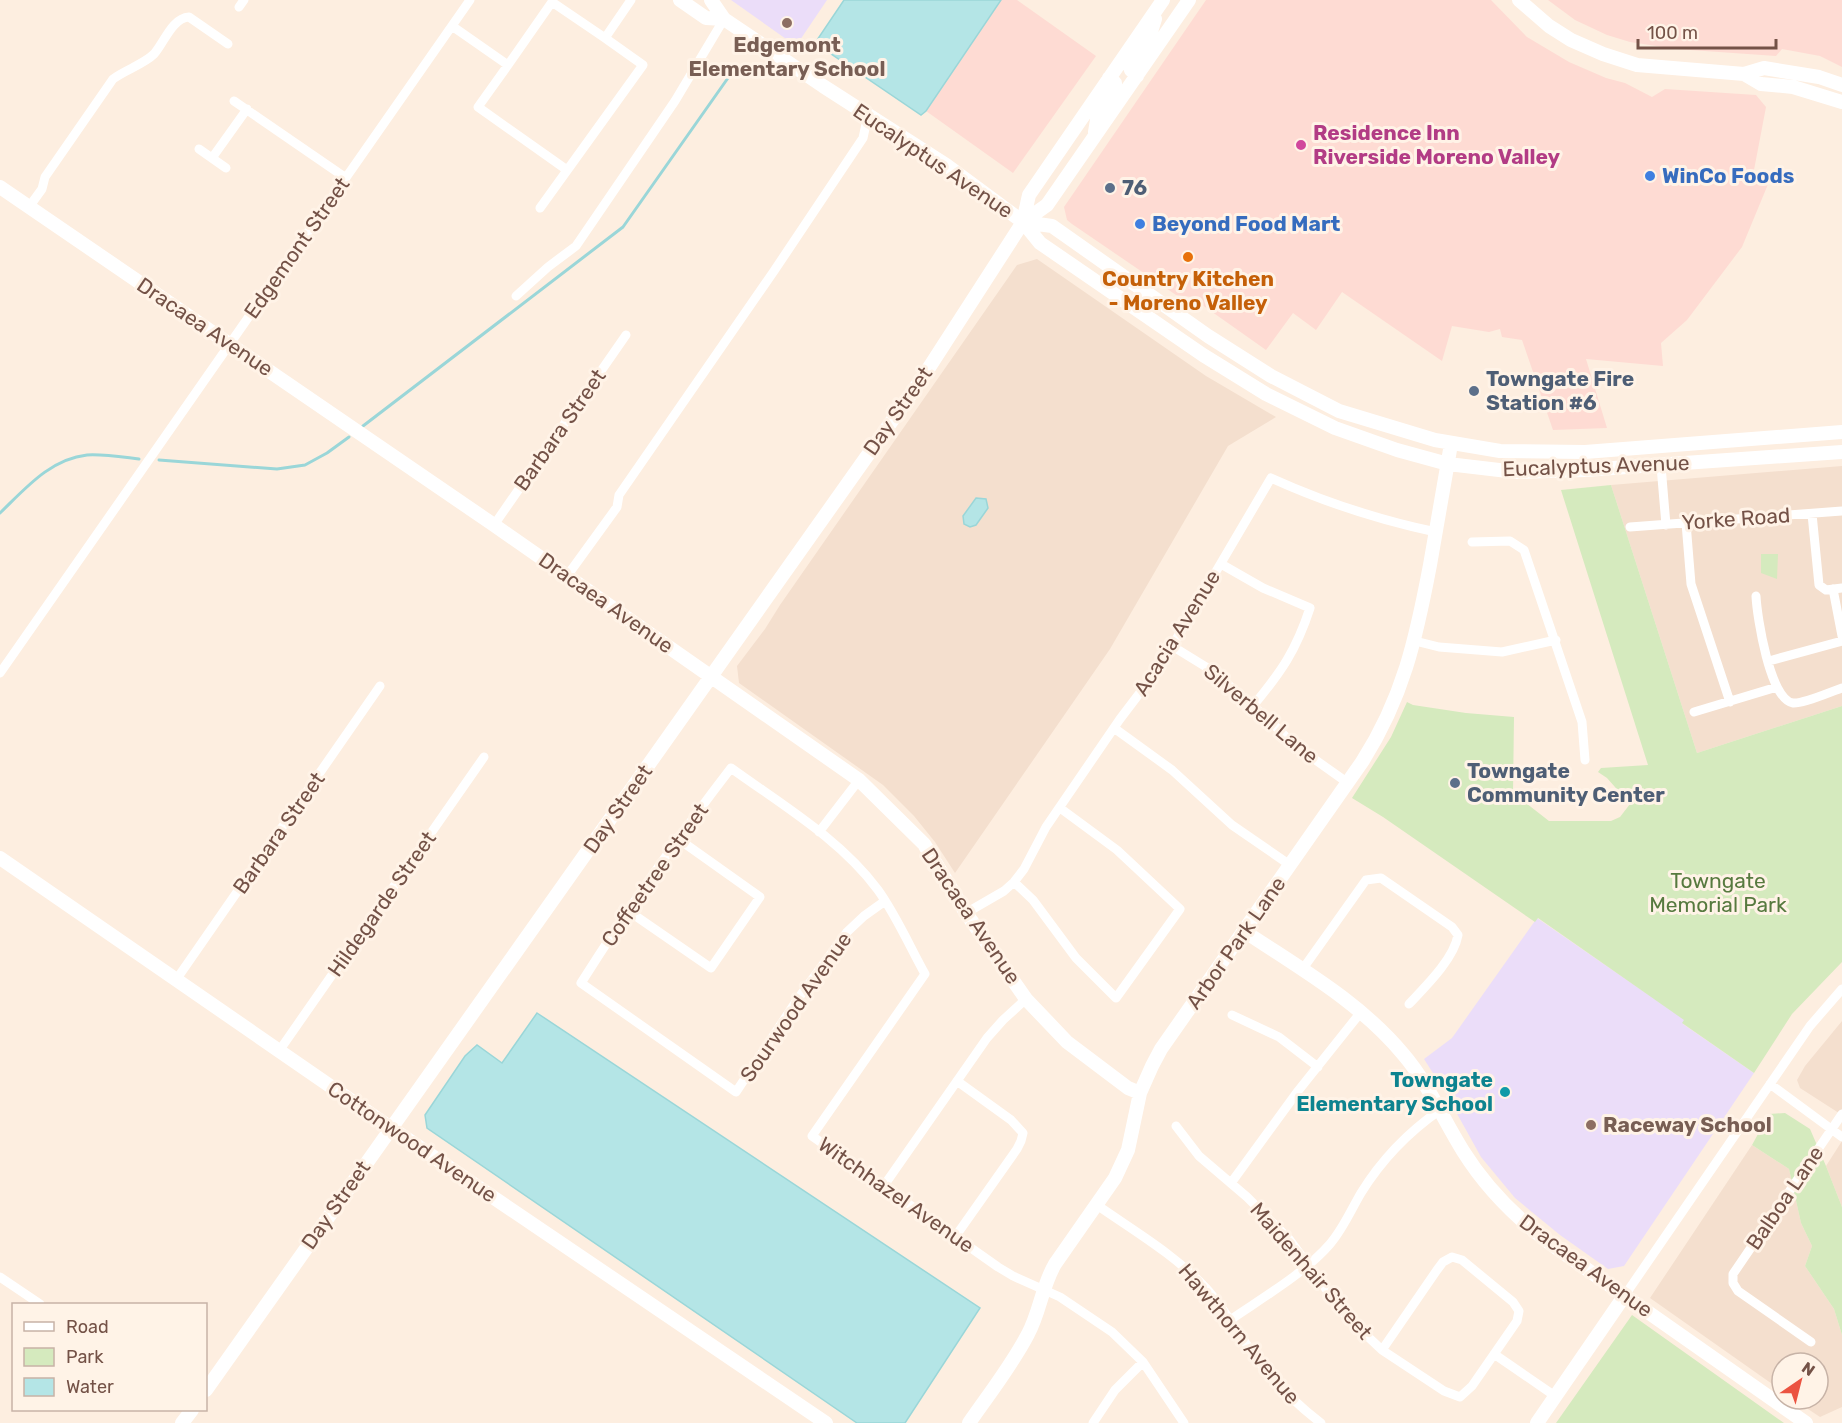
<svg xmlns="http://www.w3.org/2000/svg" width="1842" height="1423" viewBox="0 0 1842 1423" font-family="Rubik,sans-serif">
  <rect width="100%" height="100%" fill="#fdeee0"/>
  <path fill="#f4dfce" d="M1037,259L1206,376L1276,417L1228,446L1110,649L955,873L935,842L914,816L883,785L739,683L737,666L765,629L780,605L1017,265Z
    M1842,466V706L1697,753L1611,485Z
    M1842,1021V1115L1800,1088L1797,1080L1805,1066Z
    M1842,1141V1207L1826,1166Z
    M1752,1145L1789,1169L1801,1223L1812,1246L1805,1266L1834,1309L1842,1335V1407L1820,1417L1793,1399H1818V1363H1782V1391L1650,1298Z"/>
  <path fill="#fedbd3" d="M1001,0H1017L1096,56L1013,173L926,111Z
    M1206,0H1491L1527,37L1569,62L1606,78L1625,83L1652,97L1665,89L1756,95L1766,107L1754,170L1771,177L1742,247L1687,320L1661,343L1663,366L1586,359L1607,428L1553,430L1522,340L1502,337L1500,329L1489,332L1452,326L1442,361L1342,292L1316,330L1293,313L1266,350L1191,297L1176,295L1072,224L1067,220L1064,207Z
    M1548,0H1842V67L1820,56L1782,49L1776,56L1676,49L1630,42L1607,35L1575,20Z"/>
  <path fill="#ebddf9" d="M731,0H827L796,46Z
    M1537,918L1685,1020L1683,1024L1754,1073L1624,1266L1608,1269L1560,1235L1515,1198L1481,1157L1445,1092L1424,1059L1452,1038Z"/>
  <path fill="#d5eabe" d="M1611,485L1697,753L1842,706V962L1792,1014L1754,1073L1682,1023L1684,1020L1538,918L1535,922L1383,817L1352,798L1391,737L1407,702L1413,705L1466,713L1514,717L1513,793L1549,821H1611L1620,817L1630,804L1607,778L1598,772L1601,768L1648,765L1561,490Z
    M1761,554H1778L1777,579L1761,573Z
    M1785,1113L1810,1129L1826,1166L1842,1207V1335L1834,1309L1805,1266L1812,1246L1801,1223L1789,1169L1752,1145L1769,1114Z
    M1632,1315L1784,1423H1556Z"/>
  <path fill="#b4e5e6" stroke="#9ad6d8" stroke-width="1.5" d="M844,0H1001L926,111L921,115L815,43Z
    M976,498L986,499L988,508L976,525L970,527L964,524L963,516Z
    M537,1013L980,1308L905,1423H857L427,1128L425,1115L465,1056L477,1045L502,1063Z"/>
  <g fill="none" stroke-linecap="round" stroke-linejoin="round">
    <path stroke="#9ad6d8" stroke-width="3" d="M363,426L623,227L735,68
      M159,460L277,469L305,465L327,453L349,437
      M0,513C25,489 50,459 87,455C104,454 122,457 139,459"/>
    <path stroke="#fff" stroke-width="9" d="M239,7L244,0
      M452,26L508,65L552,2L605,38L631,0
      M508,65L478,107L567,170
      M234,101L346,178
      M199,149L226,168
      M212,158L247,109
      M29,207L42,189L45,177L113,79C125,70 144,64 154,54C164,43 172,18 189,17L228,44
      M540,208L643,65L605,38
      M516,296L548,267L576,246L675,101L724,19
      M1661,466L1666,525
      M1812,514L1819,585L1826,590L1842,588
      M1686,523L1691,584L1730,702
      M494,525L626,335
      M1630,527L1842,511
      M1472,542L1510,541L1524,550L1582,722L1585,760
      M1221,564L1263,588L1310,608C1296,651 1281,672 1253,706
      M567,576L617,507L619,495L774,271L863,138L868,115
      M1833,589L1842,636
      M1756,596C1757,617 1770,700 1793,703C1804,704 1830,692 1842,688
      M1415,641L1439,647L1502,652L1556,640
      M1172,646L1211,670L1268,719L1293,744L1348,783
      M1769,661L1842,641
      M0,673L470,0
      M1694,712L1777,687
      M1114,728L1172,770L1232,825L1290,865
      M819,832L859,780
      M1014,882L1033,900L1076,958L1116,998L1180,909L1117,850L1060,808
      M885,901L864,916L847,932L797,1000L736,1092L581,983C628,909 677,838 731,768C782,805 840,839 878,890C896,915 910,947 925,974L812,1136L998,1267L1013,1276L1060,1297L1112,1332L1143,1362L1184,1423
      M627,910L711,968L760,897L677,838
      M966,913L1004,891L1014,882L1024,869L1046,827L1120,719L1161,665L1271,478C1324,502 1379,520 1436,532
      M1302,970L1366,880L1381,878L1452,927L1458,935C1454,959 1425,987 1409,1004
      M176,980L380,686
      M1232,1015L1279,1037L1318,1067
      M279,1051L484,757
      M1770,1084L1842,1137
      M1176,1126L1199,1156L1247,1197L1289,1239L1346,1316L1382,1350L1444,1391L1460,1397L1472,1386L1517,1321L1519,1311L1513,1302L1462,1260L1452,1257L1443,1262L1437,1270L1382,1350
      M1231,1183L1298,1091L1361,1012
      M883,1187L987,1038L1003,1020L1026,999
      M1097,1205C1134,1231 1174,1254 1206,1288C1224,1308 1238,1333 1254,1355C1273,1381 1295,1403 1321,1423
      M955,1237L1017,1149L1021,1141L1023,1133L1011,1120L957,1081
      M0,1277L40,1304
      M1625,1295L1810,1026L1842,989
      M1230,1320C1262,1298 1305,1273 1330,1244C1343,1229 1351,1210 1361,1193C1382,1159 1407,1133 1440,1110
      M1811,1342L1738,1291L1733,1283V1274L1842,1114
      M1494,1354L1555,1396
      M1093,1423L1115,1390L1143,1362"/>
    <path stroke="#fff" stroke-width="14" d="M680,0L706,18L724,19
      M711,0L724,19L823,86L946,165L1023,222L1040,243L1203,355L1266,394L1335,428L1397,450L1448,464L1516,472L1585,470L1842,452
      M1519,0L1549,26L1571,40L1603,54L1637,65L1744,74L1764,68L1819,77L1842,85
      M1744,74L1761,84L1793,87L1842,102
      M1137,76L1131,70L1130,67L1150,35L1155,19
      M1095,132L1098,114L1115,89V83L1109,78
      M0,187L494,525L859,780L924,844L966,913L1026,999L1067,1042L1128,1088L1140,1093
      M1023,222L1052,226L1208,336L1271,376L1339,411L1435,440L1500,451L1585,452L1842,432
      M1023,222L1047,205L1189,0
      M0,858L391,1128L826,1423
      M1244,931C1299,968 1360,1002 1403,1054C1428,1083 1443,1119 1463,1151C1488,1191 1520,1222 1558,1249L1806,1423
      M206,1390L923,377L1023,222L1029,195L1163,0
      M182,1423L192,1410
      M969,1423C989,1394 1012,1365 1028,1334C1040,1312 1042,1286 1055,1264L1115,1178L1128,1150L1140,1093L1152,1066L1161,1049L1362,762C1403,698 1416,639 1430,565C1437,525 1444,484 1451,444
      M1537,1423L1625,1295"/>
  </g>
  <g fill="#8d6e63" stroke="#fff3e7" stroke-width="2">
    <circle cx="787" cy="23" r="6"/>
    <circle cx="1591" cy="1125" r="6"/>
  </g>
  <circle fill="#d1479c" stroke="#fff3e7" stroke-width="2" cx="1301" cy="145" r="6"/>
  <g fill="#3f7fe0" stroke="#fff3e7" stroke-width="2">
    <circle cx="1650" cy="176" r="6"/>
    <circle cx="1140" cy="224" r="6"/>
  </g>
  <g fill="#5c6f8a" stroke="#fff3e7" stroke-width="2">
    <circle cx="1110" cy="188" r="6"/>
    <circle cx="1474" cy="391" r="6"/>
    <circle cx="1455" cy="783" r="6"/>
  </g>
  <circle fill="#e8710a" stroke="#fff3e7" stroke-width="2" cx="1188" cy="257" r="6"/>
  <circle fill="#0f9aa8" stroke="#fff3e7" stroke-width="2" cx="1505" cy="1092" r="6"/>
  <g text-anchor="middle" stroke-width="6" stroke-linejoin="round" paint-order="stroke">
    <g font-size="21" font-weight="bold" fill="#785e54" stroke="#fff3e7">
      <text x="787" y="52">Edgemont<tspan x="787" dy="24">Elementary School</tspan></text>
      <text x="1603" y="1132" text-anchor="start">Raceway School</text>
    </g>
    <g font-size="21" font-weight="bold" fill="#b23c85" stroke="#fff3e7" text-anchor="start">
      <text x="1313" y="140">Residence Inn<tspan x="1313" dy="24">Riverside Moreno Valley</tspan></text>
    </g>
    <g font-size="21" fill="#745247" stroke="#fff3e7">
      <text transform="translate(933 161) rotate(34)" y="7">Eucalyptus Avenue</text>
      <text transform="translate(297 248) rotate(-55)" y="7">Edgemont Street</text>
      <text transform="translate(205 327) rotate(34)" y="7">Dracaea Avenue</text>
      <text transform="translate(898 411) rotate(-55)" y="7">Day Street</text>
      <text transform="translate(560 430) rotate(-55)" y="7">Barbara Street</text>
      <text transform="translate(1596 466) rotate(-2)" y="7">Eucalyptus Avenue</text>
      <text transform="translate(1736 519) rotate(-4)" y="7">Yorke Road</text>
      <text transform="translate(606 603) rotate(35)" y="7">Dracaea Avenue</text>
      <text transform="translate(1177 633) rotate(-58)" y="7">Acacia Avenue</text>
      <text transform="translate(1261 714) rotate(40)" y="7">Silverbell Lane</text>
      <text transform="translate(618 809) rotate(-55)" y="7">Day Street</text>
      <text transform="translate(279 833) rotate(-55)" y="7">Barbara Street</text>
      <text transform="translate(655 875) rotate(-55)" y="7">Coffeetree Street</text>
      <text transform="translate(382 904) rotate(-55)" y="7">Hildegarde Street</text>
      <text transform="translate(971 916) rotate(56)" y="7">Dracaea Avenue</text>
      <text transform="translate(1236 943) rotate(-55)" y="7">Arbor Park Lane</text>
      <text transform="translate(796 1007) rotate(-55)" y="7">Sourwood Avenue</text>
      <text transform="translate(412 1142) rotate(34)" y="7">Cottonwood Avenue</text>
      <text transform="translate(896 1195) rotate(35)" y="7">Witchhazel Avenue</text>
      <text transform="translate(1785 1198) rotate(-56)" y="7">Balboa Lane</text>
      <text transform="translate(336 1205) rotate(-55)" y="7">Day Street</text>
      <text transform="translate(1586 1266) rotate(36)" y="7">Dracaea Avenue</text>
      <text transform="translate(1311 1271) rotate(49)" y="7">Maidenhair Street</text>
      <text transform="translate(1239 1334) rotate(50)" y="7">Hawthorn Avenue</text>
    </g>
    <g font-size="21" font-weight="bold" fill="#366cbe" stroke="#fff3e7" text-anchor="start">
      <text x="1662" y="183">WinCo Foods</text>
      <text x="1152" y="231">Beyond Food Mart</text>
    </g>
    <g font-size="21" font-weight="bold" fill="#4e5e75" stroke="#fff3e7" text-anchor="start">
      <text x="1122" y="195">76</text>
      <text x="1486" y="386">Towngate Fire<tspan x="1486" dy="24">Station #6</tspan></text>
      <text x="1467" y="778">Towngate<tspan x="1467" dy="24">Community Center</tspan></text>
    </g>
    <g font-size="21" font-weight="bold" fill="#c56008" stroke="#fff3e7">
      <text x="1188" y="286">Country Kitchen<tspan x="1188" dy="24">- Moreno Valley</tspan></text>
    </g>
    <g font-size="21" fill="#577a3f" stroke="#fff3e7">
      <text x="1718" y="888">Towngate<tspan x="1718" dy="24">Memorial Park</tspan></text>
    </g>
    <g font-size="21" font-weight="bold" fill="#0d838f" stroke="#fff3e7" text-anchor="end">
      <text x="1493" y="1087">Towngate<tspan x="1493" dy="24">Elementary School</tspan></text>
    </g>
  </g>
  <rect x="12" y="1303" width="195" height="108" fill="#fff3e7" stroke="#c7b3a7" stroke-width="1.5"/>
  <rect x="24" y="1322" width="30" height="9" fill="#ffffff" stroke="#c7b3a7" stroke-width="1.5"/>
  <text x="66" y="1333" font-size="18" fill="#745247">Road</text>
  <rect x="24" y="1348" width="30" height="18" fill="#d5eabe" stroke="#c7b3a7" stroke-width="1.5"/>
  <text x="66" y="1363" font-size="18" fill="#745247">Park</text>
  <rect x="24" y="1378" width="30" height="18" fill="#b4e5e6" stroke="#c7b3a7" stroke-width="1.5"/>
  <text x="66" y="1393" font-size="18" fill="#745247">Water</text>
  <g transform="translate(1800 1381) rotate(35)"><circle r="28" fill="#fff3e7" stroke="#c7b3a7" stroke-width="1.5"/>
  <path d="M0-4.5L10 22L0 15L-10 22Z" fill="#eb5341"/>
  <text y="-9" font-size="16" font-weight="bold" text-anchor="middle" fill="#745247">N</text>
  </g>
  <path d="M1638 39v9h138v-9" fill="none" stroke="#745247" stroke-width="3"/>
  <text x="1647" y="39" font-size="18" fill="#745247" stroke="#fff3e7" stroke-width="4.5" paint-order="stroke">100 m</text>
</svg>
